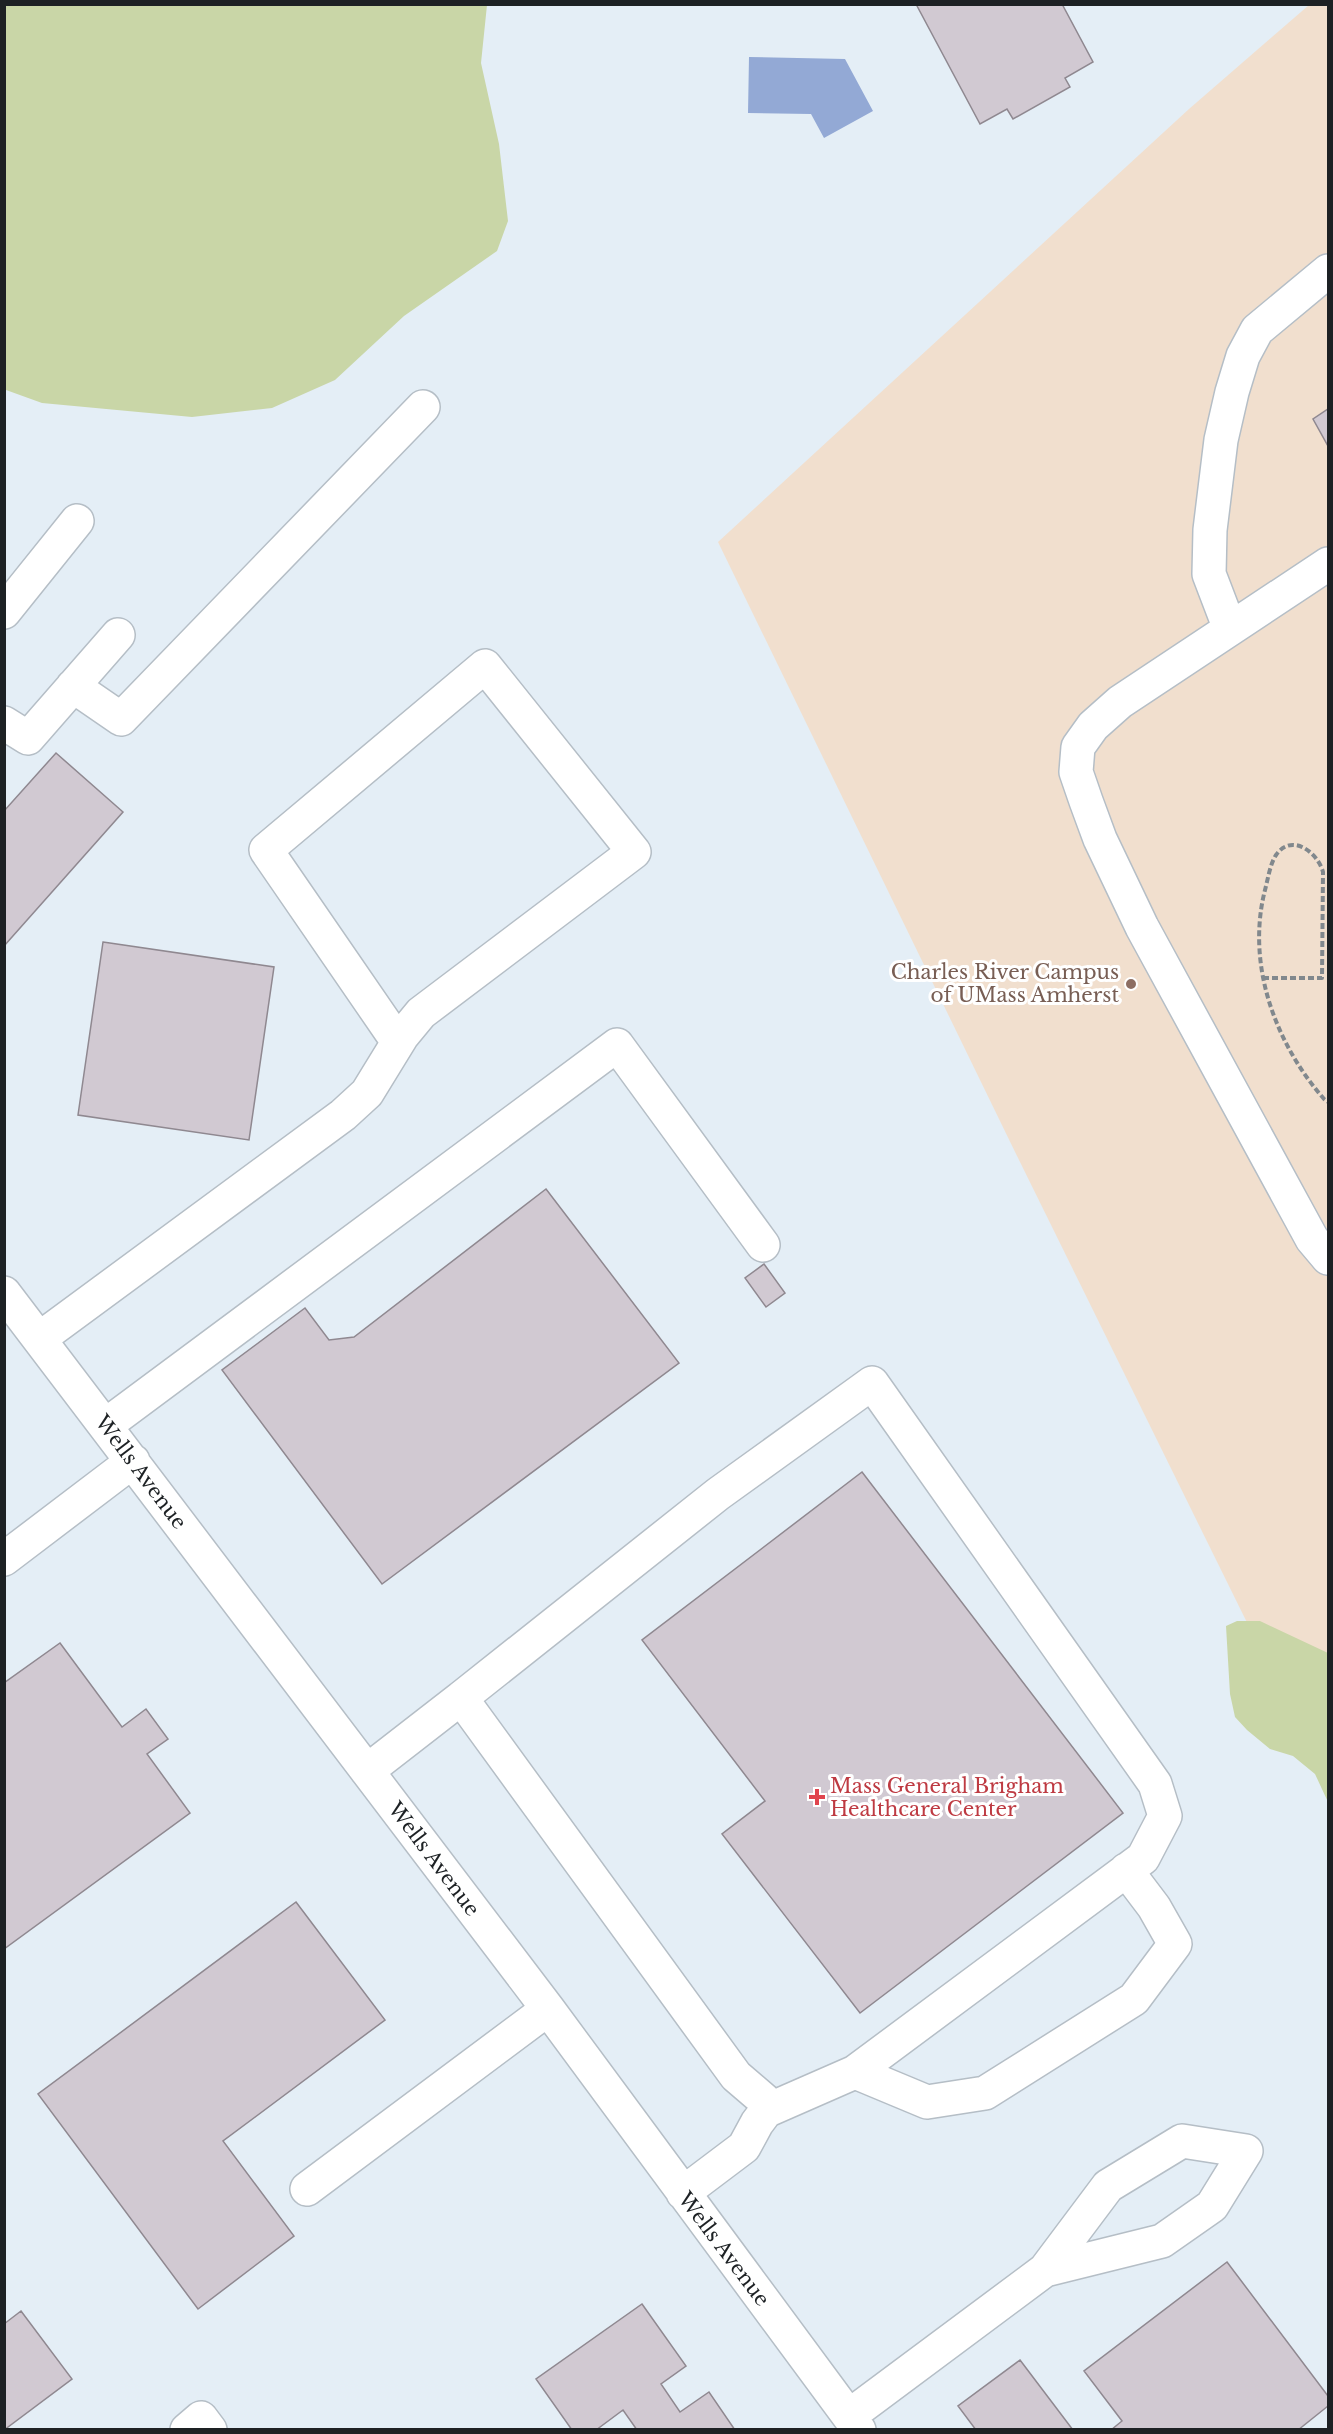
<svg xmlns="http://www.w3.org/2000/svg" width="1333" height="2434" viewBox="0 0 1333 2434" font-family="'Libre Baskerville',serif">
  <rect width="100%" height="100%" fill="#e4eef6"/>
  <path fill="#f1dfce" d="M1309,5H1328V1787L1020,1162L718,542L1189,109Z"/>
  <path fill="#c9d6a7" d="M5,4L487,5L481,63L499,144L508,221L497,251L404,316L335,380L272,408L192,417L42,403L6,390Z
    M1237,1621H1260L1328,1653V1802L1315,1774L1293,1756L1270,1749L1247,1730L1235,1717L1230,1694L1226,1626Z"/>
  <path fill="#93a9d5" d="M749,57L845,59L873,111L824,138L811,114L748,113Z"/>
  <path fill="#d1c9d2" stroke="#8f8890" stroke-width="1.5" d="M916,4H1062L1093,62L1065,78L1070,87L1013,119L1007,109L980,124Z
    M1328,409V446L1313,419Z
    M56,753L123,812L4,946V811Z
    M103,942L274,967L249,1140L78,1115Z
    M546,1189L679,1363L382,1584L222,1370L305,1308L329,1340L354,1337Z
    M764,1264L785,1293L766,1307L745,1278Z
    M862,1472L1123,1813L860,2013L722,1834L765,1801L642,1640Z
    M60,1643L122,1727L146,1709L168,1739L147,1754L190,1813L4,1949V1683Z
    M296,1902L385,2020L223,2141L294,2236L198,2309L38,2094Z
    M1227,2262L1328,2396V2406L1298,2430H1111L1122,2421L1084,2371Z
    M642,2304L686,2366L661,2384L680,2412L709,2392L735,2430H637L623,2410L596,2430H572L536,2379Z
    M21,2311L72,2379L4,2430V2324Z
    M1020,2360L1073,2430H976L958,2406Z"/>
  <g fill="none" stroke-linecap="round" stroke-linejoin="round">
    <g stroke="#b5bec6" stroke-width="36">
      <path id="minor" d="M1328,564L1120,702L1093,726L1078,747L1076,772L1086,801L1100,839L1142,927L1312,1239L1328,1258
        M4,612L77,521
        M1230,629L1209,574L1210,530L1221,440L1232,392L1243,356L1257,330L1328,271
        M73,686L121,719L423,407
        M4,723L28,738L118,635
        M4,1293L548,2009L859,2430
        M39,1339L343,1115L367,1093L402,1036L421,1013L634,852L485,666L266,850L398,1042
        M106,1425L617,1045L763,1245
        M4,1559L133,1461
        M461,1698L718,1494L872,1383L1155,1784L1165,1816L1143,1858L855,2072L766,2111
        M367,1771L461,1698L736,2076L764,2100L766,2111L757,2123L744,2147L683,2193
        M855,2072L927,2102L985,2093L1134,1999L1175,1944L1154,1907L1126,1870
        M307,2189L548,2009
        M849,2416L1045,2270L1108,2186L1182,2141L1246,2151L1212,2206L1162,2241L1045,2270
        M187,2430L201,2418L210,2430"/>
    </g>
    <path stroke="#81888d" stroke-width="4" stroke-dasharray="6 3" stroke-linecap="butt" d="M1263,978H1322L1323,872C1318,853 1292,832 1276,855C1270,864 1268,879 1265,890C1246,964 1275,1043 1324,1099L1328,1102"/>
    <use href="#minor" stroke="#fff" stroke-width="33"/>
  </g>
  <circle fill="#8d6e63" stroke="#fff" stroke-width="2" cx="1131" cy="984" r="6"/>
  <path fill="#e0444e" stroke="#fff" stroke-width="2" d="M814 1788h6v6h6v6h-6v6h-6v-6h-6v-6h6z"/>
  <g text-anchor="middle" stroke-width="6" stroke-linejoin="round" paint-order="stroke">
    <g font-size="20" fill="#785e54" stroke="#fff" text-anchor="end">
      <text x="1119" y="979">Charles River Campus<tspan x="1119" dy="23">of UMass Amherst</tspan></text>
    </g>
    <g font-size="20" fill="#1d2124" stroke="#fff">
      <text transform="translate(141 1472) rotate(53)" y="7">Wells Avenue</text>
      <text transform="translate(434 1859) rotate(53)" y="7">Wells Avenue</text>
      <text transform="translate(724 2249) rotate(53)" y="7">Wells Avenue</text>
    </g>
    <g font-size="20" fill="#be3a42" stroke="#fff" text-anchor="start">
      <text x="830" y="1793">Mass General Brigham<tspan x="830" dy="23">Healthcare Center</tspan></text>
    </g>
  </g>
  <rect width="1333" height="2434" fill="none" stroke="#1d2124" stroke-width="12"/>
</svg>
